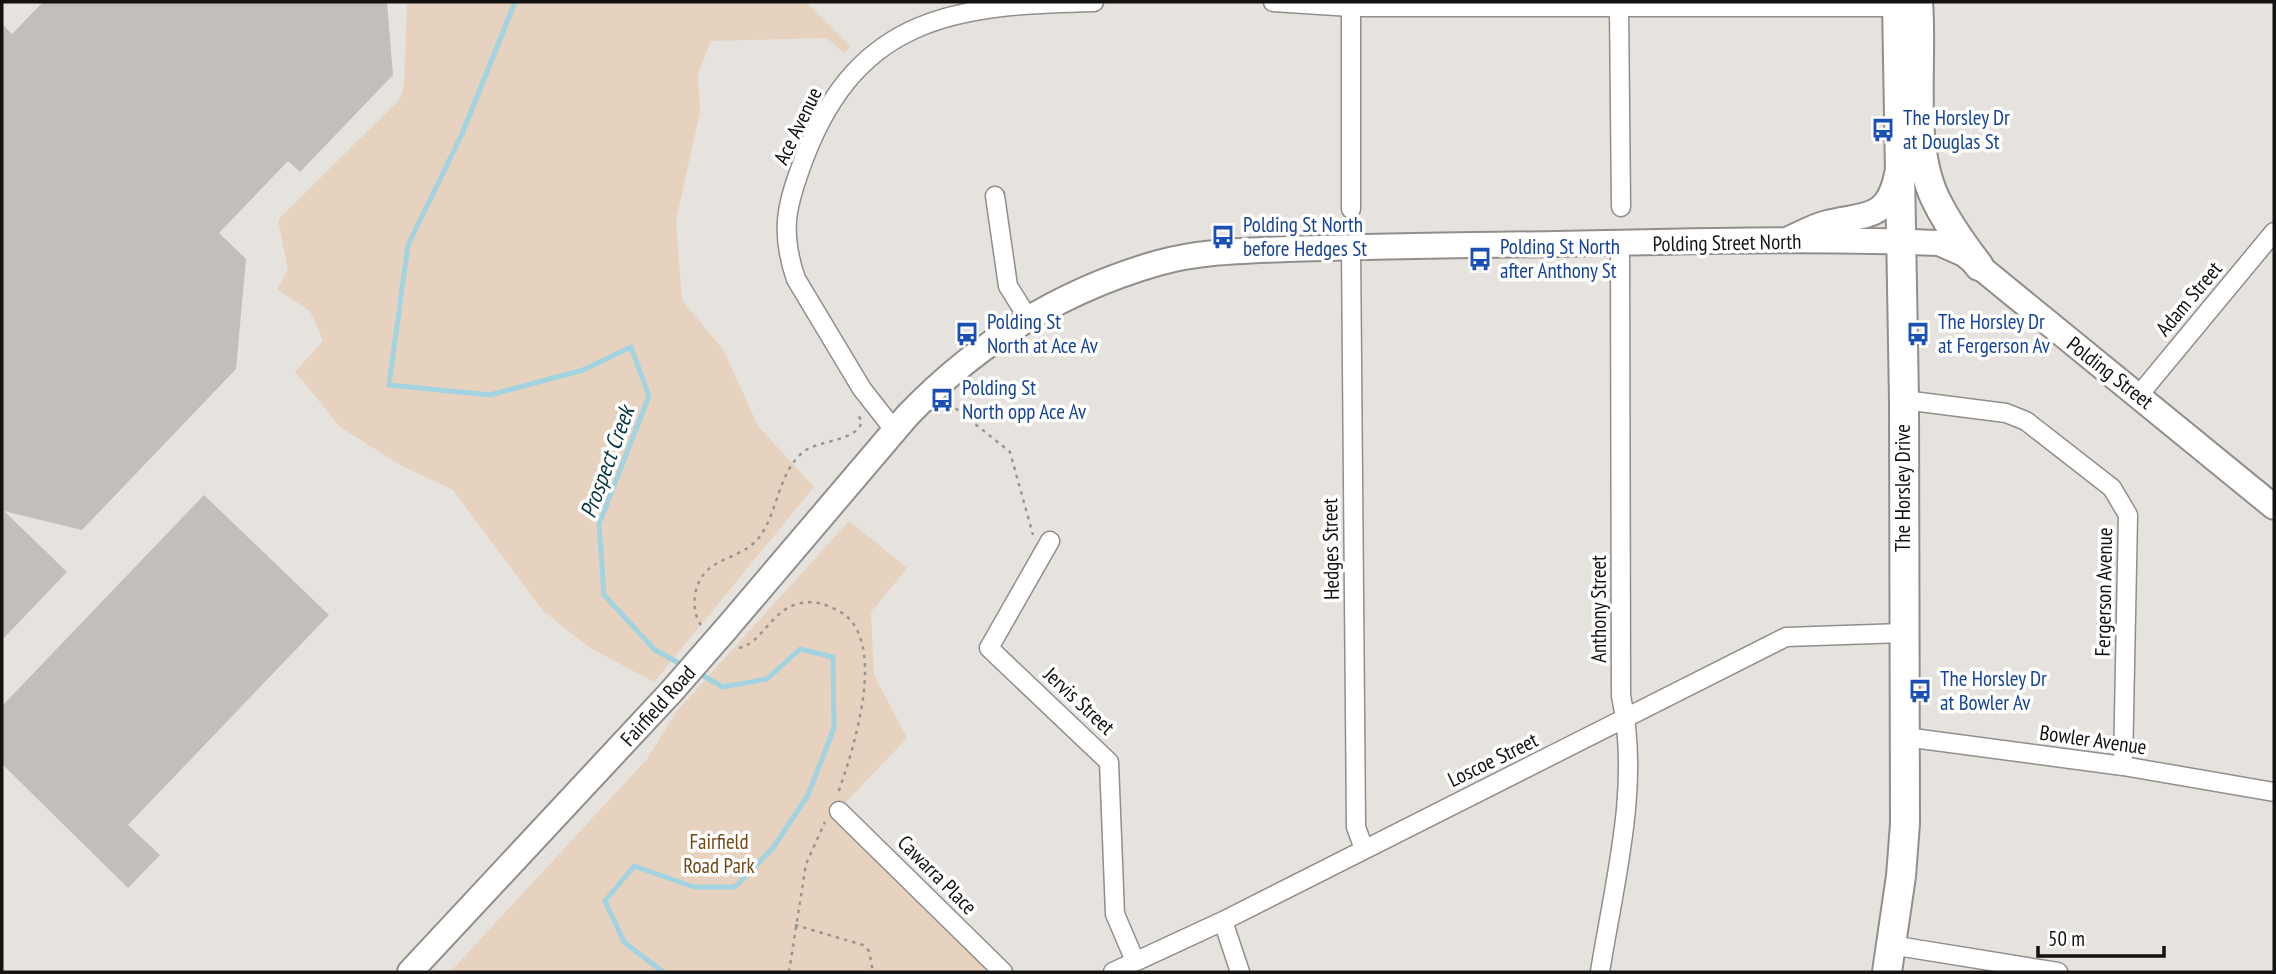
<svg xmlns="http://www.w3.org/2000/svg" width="2276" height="974" viewBox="0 0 2276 974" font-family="'PT Sans Narrow',sans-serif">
  <rect width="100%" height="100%" fill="#e6e3df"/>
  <path fill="#e6d2bf" d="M407,2H806L851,47L844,53L827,38L711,41L698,74L700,111L676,221L682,300L724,351L758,426L814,487L654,682L590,648L543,611L453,490L402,466L340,427L295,372L323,341L310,311L277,289L288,270L278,220L400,99L404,85Z
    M849,521L907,568L871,612L874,675L907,738L832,817L991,972H450L647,759L676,712Z"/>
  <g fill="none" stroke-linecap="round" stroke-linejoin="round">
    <path stroke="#a1d3e0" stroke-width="5" d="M515,2L462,134L408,245L389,385L490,395L583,370L631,347L649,396L599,524L604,595L655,650L686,667
      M663,972L624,942L605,901L634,866L694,887H735L773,848L808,795L834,728L833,657L800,649L767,679L723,687L698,673"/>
  </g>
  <path fill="#c3bebc" d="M43,2H387L393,75L300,172L288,161L219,233L246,259L236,369L82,530L4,511L67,572L2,640V24L12,34Z
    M204,495L329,615L128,825L160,855L128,888L2,764V706Z"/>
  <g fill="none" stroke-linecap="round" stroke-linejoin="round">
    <g stroke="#918e8b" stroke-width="21">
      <path id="street" d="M1273,2L1351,7H1897
        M1619,6L1621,207
        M1351,7V209
        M995,196L1008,286L1028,318
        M1351,247L1356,827L1364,849
        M2139,395L2274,232
        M1904,400L2006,413L2026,421L2112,488L2128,515L2123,766
        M895,431L862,389L796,279C779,230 787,203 805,156C860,14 959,5 1094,2
        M1050,541L989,648L1109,762L1115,914L1135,961
        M1905,737L2123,766L2274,792
        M839,811L1003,972
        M1223,921L1240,972
        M1891,945L2058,972
        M1113,972L1223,921L1786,637L1903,633
        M1600,972C1614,883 1641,785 1621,696L1620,244"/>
    </g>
    <g stroke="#918e8b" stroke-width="28">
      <path id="secondary" d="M1791,238C1802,233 1815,226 1827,223C1864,214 1888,221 1897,174
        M726,629L907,416C977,343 1060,291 1158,263C1200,251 1244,251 1287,249C1349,247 1410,246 1472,245C1627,244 1784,236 1939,243L1964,254L2274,507
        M410,972L671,692"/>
    </g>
    <g stroke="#918e8b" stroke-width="32">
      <path id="primary" d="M1918,2C1923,63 1909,142 1935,198C1947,223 1962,244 1979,266
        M1887,972L1901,876L1905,824L1904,400L1897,2"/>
    </g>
    <path stroke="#989693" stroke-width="2.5" stroke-dasharray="3.5 5" stroke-linecap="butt" d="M949,403L1010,452L1033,535
      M701,625C691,611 693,587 704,574C716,558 742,557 758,539C778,514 777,475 802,453C818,439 854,443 862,422L857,413
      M739,648C762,643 770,612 797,604C812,600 823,603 837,610C891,636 853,751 838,793
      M795,925L863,945L869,951L873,972
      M789,972L806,864L825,822"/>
    <use href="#street" stroke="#fff" stroke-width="18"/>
    <use href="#secondary" stroke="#fff" stroke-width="24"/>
    <use href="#primary" stroke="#fff" stroke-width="28"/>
    <g stroke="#918e8b" stroke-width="28" stroke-linecap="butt">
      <path id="secondary-bridge" d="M671,692L726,629"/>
    </g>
    <use href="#secondary-bridge" stroke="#fff" stroke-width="24"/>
  </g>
  <defs>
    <g id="bus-bare" transform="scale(1.89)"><path d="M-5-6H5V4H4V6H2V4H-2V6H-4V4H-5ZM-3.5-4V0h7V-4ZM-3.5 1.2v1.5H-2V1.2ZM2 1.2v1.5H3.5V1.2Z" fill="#1a4fb4" stroke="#fff" stroke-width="2.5" paint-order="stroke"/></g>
  </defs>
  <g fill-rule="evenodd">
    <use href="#bus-bare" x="1883" y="130"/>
    <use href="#bus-bare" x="1223" y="237"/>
    <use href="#bus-bare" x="1480" y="259"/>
    <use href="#bus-bare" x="967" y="334"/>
    <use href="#bus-bare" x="1918" y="334"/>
    <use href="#bus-bare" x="942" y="400"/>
    <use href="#bus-bare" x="1920" y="691"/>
  </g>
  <g text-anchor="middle" stroke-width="7" stroke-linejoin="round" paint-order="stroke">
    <g font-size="21" fill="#164399" stroke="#fff" text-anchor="start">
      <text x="1903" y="125">The Horsley Dr<tspan x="1903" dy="24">at Douglas St</tspan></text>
      <text x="1243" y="232">Polding St North<tspan x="1243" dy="24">before Hedges St</tspan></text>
      <text x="1500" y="254">Polding St North<tspan x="1500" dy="24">after Anthony St</tspan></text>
      <text x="987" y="329">Polding St<tspan x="987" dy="24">North at Ace Av</tspan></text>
      <text x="1938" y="329">The Horsley Dr<tspan x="1938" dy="24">at Fergerson Av</tspan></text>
      <text x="962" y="395">Polding St<tspan x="962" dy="24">North opp Ace Av</tspan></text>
      <text x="1940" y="686">The Horsley Dr<tspan x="1940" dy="24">at Bowler Av</tspan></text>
    </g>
    <g font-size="21" fill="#131211" stroke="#fff">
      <text transform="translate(798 126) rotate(-64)" y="7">Ace Avenue</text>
      <text transform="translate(1727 243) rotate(-1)" y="7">Polding Street North</text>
      <text transform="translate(2189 299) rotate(-50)" y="7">Adam Street</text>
      <text transform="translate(2110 373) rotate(38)" y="7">Polding Street</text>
      <text transform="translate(1903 488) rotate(-90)" y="7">The Horsley Drive</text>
      <text transform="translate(1331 549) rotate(-91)" y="7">Hedges Street</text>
      <text transform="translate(2104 592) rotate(-89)" y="7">Fergerson Avenue</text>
      <text transform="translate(1599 609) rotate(-90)" y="7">Anthony Street</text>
      <text transform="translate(1079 701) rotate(43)" y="7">Jervis Street</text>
      <text transform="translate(658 706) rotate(-48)" y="7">Fairfield Road</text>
      <text transform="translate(2093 740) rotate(8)" y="7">Bowler Avenue</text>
      <text transform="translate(1493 760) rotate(-26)" y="7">Loscoe Street</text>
      <text transform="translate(937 875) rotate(45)" y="7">Cawarra Place</text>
    </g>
    <g font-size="21" fill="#724917" stroke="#fff">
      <text x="719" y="849">Fairfield<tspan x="719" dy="24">Road Park</tspan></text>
    </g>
    <g font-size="23" font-style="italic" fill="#073741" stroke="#fff">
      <text transform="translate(607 462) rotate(-70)" y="8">Prospect Creek</text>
    </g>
  </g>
  <rect width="2276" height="974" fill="none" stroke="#131211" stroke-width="7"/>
  <path d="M2038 946v10h126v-10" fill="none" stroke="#131211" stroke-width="3.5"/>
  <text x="2048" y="946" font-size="21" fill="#131211" stroke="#ffffff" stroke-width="5" paint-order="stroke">50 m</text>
</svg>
